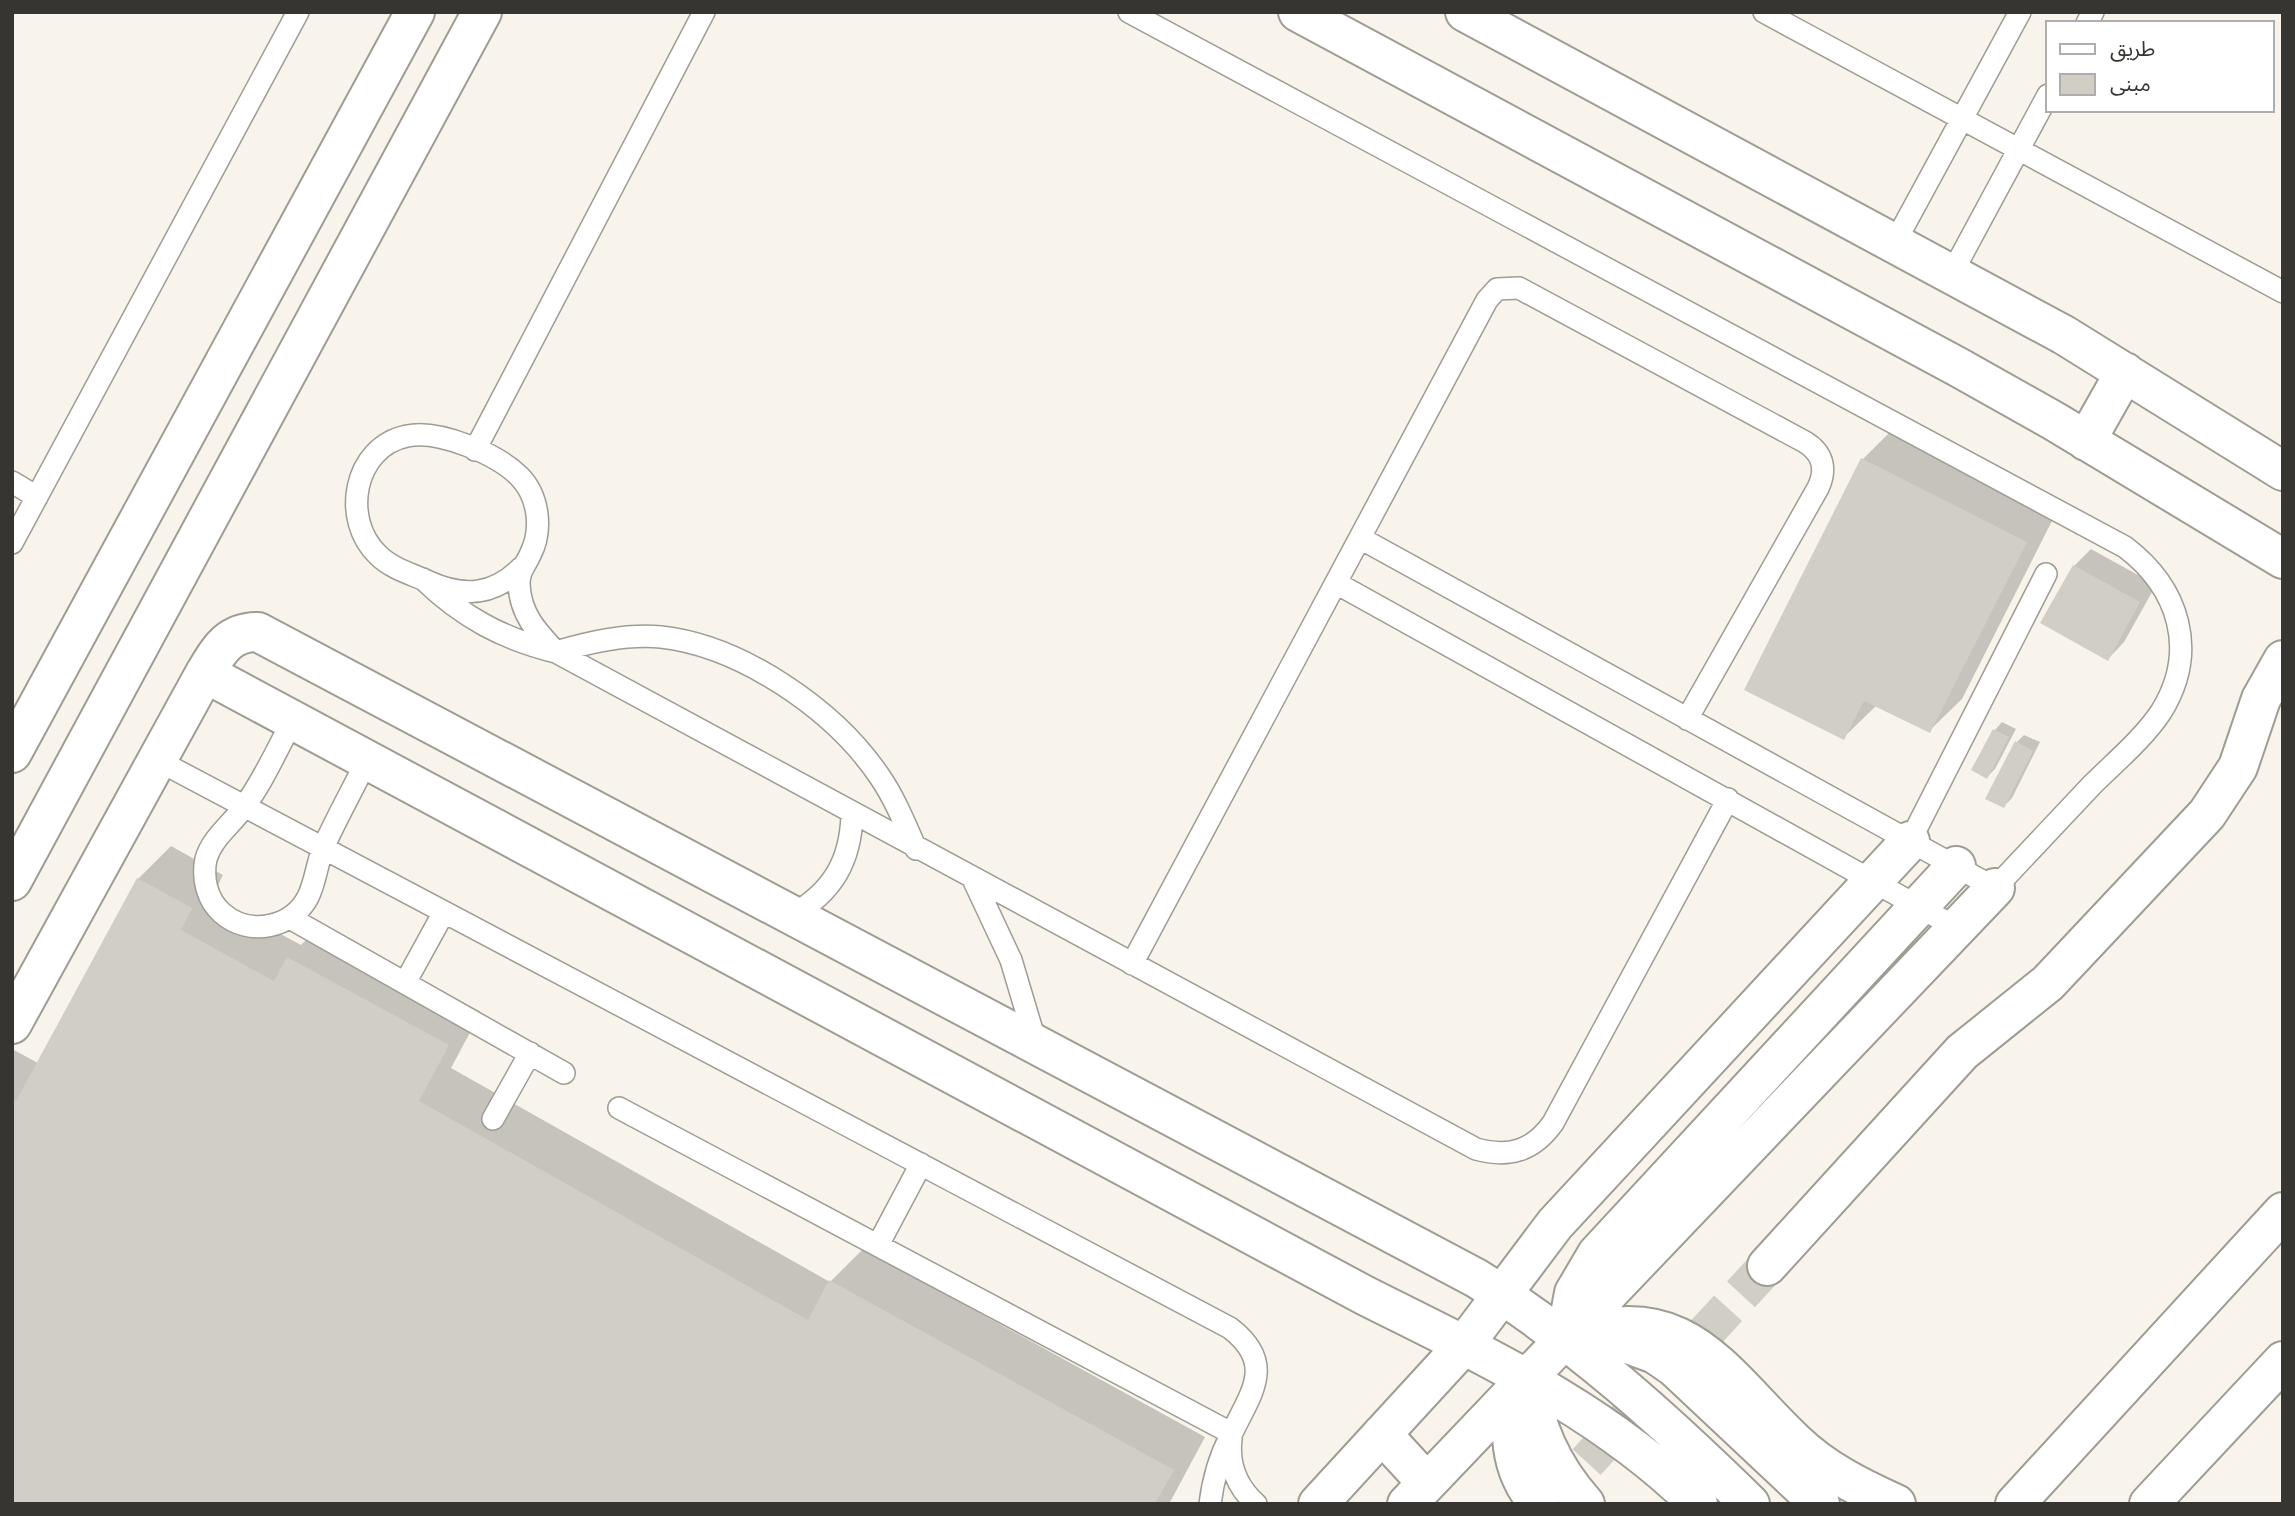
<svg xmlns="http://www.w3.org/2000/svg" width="2295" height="1516" viewBox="0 0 2295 1516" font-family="Literata,'Noto Sans Arabic',serif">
  <rect width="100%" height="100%" fill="#f8f4eb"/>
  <path fill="#0003" d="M1895,427L2058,509L1962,699L1929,731L1877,705L1843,738L1863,459Z
    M2091,549L2156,585L2124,642L2108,659L2074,566Z
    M2002,722L2016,729L1995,769L1987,777L1973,769L1995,730Z
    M2024,735L2040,742L2012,798L2004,806L2016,743Z
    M171,846L223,875L212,897L301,945L321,925L481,1012L451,1068L830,1282L863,1249L1205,1437L1169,1504H12V1049L38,1063L138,879Z"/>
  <path fill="#d1cec5" d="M1861,458L2027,542L1930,733L1864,701L1844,740L1744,690Z
    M2073,565L2140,602L2108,661L2040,623Z
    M1993,729L2009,737L1987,779L1971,770Z
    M2015,741L2033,751L2004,808L1985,799Z
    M137,878L192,908L181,930L274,981L287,957L449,1045L419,1101L808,1320L829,1280L1174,1470L1155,1504H12V1099L16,1101Z"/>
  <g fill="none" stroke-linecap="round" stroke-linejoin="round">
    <path stroke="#d1cec6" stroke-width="38" stroke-dasharray="38 19" stroke-linecap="butt" d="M1548,1504L1767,1266"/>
    <g stroke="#9f9c93" stroke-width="24">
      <path id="lane" d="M1129,12L2125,547C2179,588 2199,651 2161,712C2143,739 2114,763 2091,786C2059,820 2027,854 1995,888L1360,538
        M1764,12L2283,292
        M2087,23L2093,12
        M1894,244L2020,12
        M1952,273L2048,95
        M475,450L704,12
        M12,482L37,497
        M12,543L298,12
        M521,568C494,595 464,598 429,582C412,574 392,569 378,555C341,520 353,447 407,436C438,429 497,454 519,476C539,496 543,530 530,555C525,566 519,571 519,584C520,614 537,632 556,652
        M423,579C462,617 503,639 556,652L1476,1149C1509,1158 1533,1151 1553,1123L1728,799
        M1336,583L1957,928
        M556,652C590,642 625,634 661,637C742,646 835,710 880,777C895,799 905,824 916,849
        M293,720C277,749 263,782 243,808C231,825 212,838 206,859C202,878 207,900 222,913C249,937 292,928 308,897C316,881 317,862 324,846C337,817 353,789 367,760
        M157,760L1230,1328C1278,1365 1249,1395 1230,1437C1219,1458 1213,1480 1210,1504
        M1910,841L2046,574
        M973,879L1011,960L1037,1047
        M792,915C833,892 851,860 852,814
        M290,918L564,1073
        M1132,964L1487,300L1497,289L1519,288L1805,442C1823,453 1827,469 1818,488L1687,719
        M405,983L444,912
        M619,1108L1231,1433
        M493,1119L530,1053
        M878,1245L921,1164
        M1231,1439C1228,1464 1237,1487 1256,1504"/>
    </g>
    <g stroke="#9f9c93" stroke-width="42">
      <path id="street" d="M1298,12L1958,367L2054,421L2283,559
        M1465,12L2064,335L2283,471
        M2086,441L2125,372
        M205,673L1364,1295C1483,1355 1602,1409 1698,1504
        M12,753L415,12
        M12,881L482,12
        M12,1024L205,673C219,650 228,632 258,632L1476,1278C1577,1341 1665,1421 1750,1504
        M1767,1266L1962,1052L2048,983L2207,814L2238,767L2261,699L2283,660
        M1566,1337L1574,1293L1597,1254L1956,866
        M1566,1339C1683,1294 1722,1373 1795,1442C1824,1470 1860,1488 1896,1504
        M1617,1340L1655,1354L1674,1367L1820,1504
        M1527,1378C1535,1427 1551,1466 1585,1504
        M1523,1386C1504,1424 1510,1472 1539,1504
        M1382,1434L1427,1483
        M1318,1504L1464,1345L1555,1224L1910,841
        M1407,1504L1995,888
        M2015,1504L2283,1212"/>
    </g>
    <g stroke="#9f9c93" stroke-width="42">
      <path id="secondary" d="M2149,1504L2283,1361"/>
    </g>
    <use href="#lane" stroke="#fff" stroke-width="21"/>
    <use href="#street" stroke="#fff" stroke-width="38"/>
    <use href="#secondary" stroke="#fff" stroke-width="38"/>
  </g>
  <rect width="2295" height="1516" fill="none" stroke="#363531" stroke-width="28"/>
  <rect x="2046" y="21" width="228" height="91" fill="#ffffff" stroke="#afaead" stroke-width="2"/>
  <rect x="2060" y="44" width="35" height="10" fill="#ffffff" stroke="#afaead" stroke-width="2"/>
  <text x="2110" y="56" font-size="21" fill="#363531">طريق</text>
  <rect x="2060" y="74" width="35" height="21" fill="#d1cec5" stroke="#afaead" stroke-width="2"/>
  <text x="2110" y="91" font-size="21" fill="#363531">مبنى</text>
</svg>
